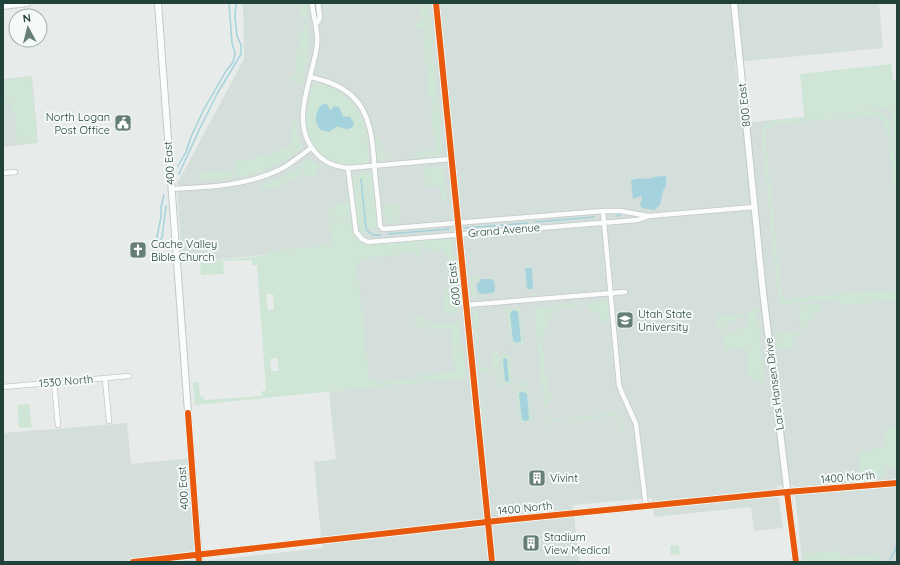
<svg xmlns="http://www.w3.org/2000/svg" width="900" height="565" viewBox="0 0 900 565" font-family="Quicksand,sans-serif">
  <rect width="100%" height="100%" fill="#e7ecea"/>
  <path fill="#d4deda" d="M243,3H879L883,48L735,62L741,123L891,108L897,164V562H802L794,485L777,486L783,528L754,531L751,507L654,517L652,498L573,505L579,562H3V433L127,423L131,464L195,458L204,561L322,548L314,462L336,459L329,392L360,388L347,247L182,263L177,184L244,59Z
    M32,76L38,143L3,147V79Z"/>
  <path fill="#cfe6d7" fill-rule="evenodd" d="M301,3H306L308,20L302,21Z
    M420,3H428L443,153L417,156V151L434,150L435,148L433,135L434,129L431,122V111L429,106H432L433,101L431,99H428L424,42L422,37L425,36L426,32L424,30H421V27H415V24L423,20Z
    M429,3H430L444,154V153Z
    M302,26H308V52L302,84H294L293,81L291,80V76L297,75L296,52L299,50L297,33L303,32Z
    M891,64L893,81L897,80V164L891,108L804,117L800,74Z
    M31,77L37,142L17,144L15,112L9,109L12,103L6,100L3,106V80Z
    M314,83C338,84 361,106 366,129C367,135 367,141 368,147C368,153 369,158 368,163C342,172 311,156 306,129C305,119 307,110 309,101C310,95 311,88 314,83Z
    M876,111C882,111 886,114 889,120L897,174V202L887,134C884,124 882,118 871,116L776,124L767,129L765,133L781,293L783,298L790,299L828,295L897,290V300L843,305L833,300H816L789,304L781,303L778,298L762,138C762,127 764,123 774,120Z
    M293,122H296L297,133L303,147C286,160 257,178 235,177L234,161L256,159L258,155L276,153L279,149L291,147L292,145L291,144L290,132H293Z
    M375,137H377L378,139L382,142L383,153H386L389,156H392V158L377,160Z
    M443,154L442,156L413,159L412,157Z
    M310,158L320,167L313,176H305L300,165Z
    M443,166L447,201L440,202L442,192L440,187L433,185L426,188L424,168Z
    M297,167L301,176L289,180L282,186L261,189V185L281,177Z
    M233,170V178L198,180L197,173Z
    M373,173L377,228L366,229L362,236L357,227L351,175Z
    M348,189L351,218L329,220V210L340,201L343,204L348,203L346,193Z
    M396,205L399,206V223L386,224L384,206Z
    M351,219C352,244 364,245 386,243C397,242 407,241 418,240L420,259L418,257H414V253L361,259V263L357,264L369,379H374V383L419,378V374L424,373L425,375L455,372C454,362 452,353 452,343L448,338L451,337L450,328L428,330L424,327L433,322L437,324L460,322L466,378L195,405L193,383L199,382L200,396H203L204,400L262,396V391L266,390L257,265H252V260L223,261L224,274L201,275L200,262L268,255V251L331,245L329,221ZM266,294H273L274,309L268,310ZM277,358L279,371H271L270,359Z
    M445,238H449L452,241L459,313L443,314L444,299L443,291L447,290L449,288L446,267L447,257L443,250L434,251L433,249L420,250L419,240Z
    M470,277H478V279L474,281L475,295L478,296V298H472Z
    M609,301L611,323L605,324L598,314L587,308V303Z
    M580,303L581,306C531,305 544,354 547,387L549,394L553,399L546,405L547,420L619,413L621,418L624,431L620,429L619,419H616L615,416L547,422L546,426H543L542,423L546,422L534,309H531L530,308Z
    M820,303L823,305L792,342L794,346L791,349L778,350L776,334L794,332L798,333L800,328L799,306Z
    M520,308L524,344L512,345L506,309Z
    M752,308H757L764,381L754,382L753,375H749L747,372L746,349L723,350L724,334L726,333L728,336L748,324L747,322L749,318L746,314L725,326L726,330L723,331L721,328H717L716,316L750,313Z
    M473,311H477L479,326L477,327L481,368H489L490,373L481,374L486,420H485Z
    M470,312H471L484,431L481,419Z
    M419,316L428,321L429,324L420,328L419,326L415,327L414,316Z
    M498,352L500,369L492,370L491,367H494L492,353Z
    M507,353H509L512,384L503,385L500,354L502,355Z
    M500,370L501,386L496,387L495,372L492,371Z
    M527,382L528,387L523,388V386H519V388L514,389V383Z
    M528,389L532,422L520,423L516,391Z
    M29,404L32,427L19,428L17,405Z
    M897,427V466L885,468L884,476L861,478L858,451L876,449L877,447L886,446L884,429Z
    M679,545L680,554L671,555L670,546Z
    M840,551L841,558L881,554L875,562H805L804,554Z"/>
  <path fill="#a4d2dd" d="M323,104H327L330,110L335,106L339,107L343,116L347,117L350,116V117L354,123L353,126C348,131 344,129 338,126L329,132L321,130C313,123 315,110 323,104Z
    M666,176V185L663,191L660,205L654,210L642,208L640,204L642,199L641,196L633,199L631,180L641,178C647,180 649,178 655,177C659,176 663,176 666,176Z
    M525,268H532L533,289H527Z
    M481,279H491L494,281L495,291L492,293L481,294L478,292L477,285Z
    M513,310L517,311L518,312L521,341L517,343L513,341L510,314Z
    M504,358L507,359L509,381L507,382L505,381L503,359Z
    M520,392H524L527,394L529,419L526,421L522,420L519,395Z"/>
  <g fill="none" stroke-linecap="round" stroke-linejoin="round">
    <path stroke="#a4d2dd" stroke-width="1.5" d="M178,166L186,152L191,137L203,111L226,71L233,62L235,53L232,43L229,3
      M179,174L200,128L217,94L241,54V45L237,36L235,17L236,3
      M361,179L366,228C370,235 374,236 381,235
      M616,216L620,215
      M535,222L594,217
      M465,228L528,223
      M424,231L449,229
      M389,234L423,231
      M158,242L157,237L161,217V207L164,195
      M158,242L162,238L166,206
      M897,500V523
      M889,562L895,551L897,543"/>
    <g stroke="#c4c9c7" stroke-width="6">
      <path id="street" d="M312,3C313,18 319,30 317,45C313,79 288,123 316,153C325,163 334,166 348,168L451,159
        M317,23L320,18L318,3
        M311,77C326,81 340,85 352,96C373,115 373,148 375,174C377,192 379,209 380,226L383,229L603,211H621L648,216
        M348,168L356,232L362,239L368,242L638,220L649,216L754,207
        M3,173L15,172
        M171,189C208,187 247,186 281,169C292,163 301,155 311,148
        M603,211L619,385L622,393L636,424L646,506
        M466,305L625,292
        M105,378L109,421
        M54,382L58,425
        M3,387L129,376"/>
    </g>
    <g stroke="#c2cac7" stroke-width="8">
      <path id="secondary" d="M158,3L199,562
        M436,3L492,562
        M734,3L763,292L796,562
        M3,6L27,3
        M133,562L496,521L787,492L897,483"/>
    </g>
    <use href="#street" stroke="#fbfcfc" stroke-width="4.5"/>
    <use href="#secondary" stroke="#fbfcfc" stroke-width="6"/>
    <g stroke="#f5faf8" stroke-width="8">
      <path id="cycleway" d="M436,3L492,562
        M188,413L199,562
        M787,492L796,562
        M133,562L496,521L787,492L897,483"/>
    </g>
    <use href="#cycleway" stroke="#e8590c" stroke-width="6"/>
  </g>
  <defs>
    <g id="civic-square" transform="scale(0.9)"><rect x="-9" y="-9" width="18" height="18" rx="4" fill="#667e78" stroke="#f5faf8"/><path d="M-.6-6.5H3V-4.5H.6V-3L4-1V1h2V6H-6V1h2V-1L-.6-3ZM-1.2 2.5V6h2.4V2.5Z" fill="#fff"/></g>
    <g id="church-square" transform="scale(0.9)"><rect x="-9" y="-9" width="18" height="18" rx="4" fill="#667e78" stroke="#f5faf8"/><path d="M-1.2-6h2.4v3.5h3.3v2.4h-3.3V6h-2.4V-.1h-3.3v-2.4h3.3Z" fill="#fff"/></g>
    <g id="university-square" transform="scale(0.9)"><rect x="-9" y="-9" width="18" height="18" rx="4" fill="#667e78" stroke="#f5faf8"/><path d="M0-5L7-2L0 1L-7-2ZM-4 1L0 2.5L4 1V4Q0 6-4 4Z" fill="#fff"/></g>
    <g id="building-square" transform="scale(0.9)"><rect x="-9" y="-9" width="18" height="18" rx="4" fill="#667e78" stroke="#f5faf8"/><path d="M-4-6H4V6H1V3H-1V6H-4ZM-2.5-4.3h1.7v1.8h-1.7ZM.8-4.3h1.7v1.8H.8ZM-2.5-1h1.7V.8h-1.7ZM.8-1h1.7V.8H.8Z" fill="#fff"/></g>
  </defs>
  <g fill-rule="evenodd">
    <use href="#civic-square" x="123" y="123"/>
    <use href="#church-square" x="138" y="250"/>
    <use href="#university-square" x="625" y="320"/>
    <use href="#building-square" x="537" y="478"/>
    <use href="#building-square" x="531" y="543"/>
  </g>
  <g text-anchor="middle" stroke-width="4" stroke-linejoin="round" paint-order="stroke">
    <g font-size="11" fill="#21423b" stroke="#f5faf8">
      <text transform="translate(744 105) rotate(-96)" y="4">800 East</text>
      <text transform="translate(169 163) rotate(-94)" y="4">400 East</text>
      <text transform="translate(504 230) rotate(-5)" y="4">Grand Avenue</text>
      <text transform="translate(454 284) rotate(-96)" y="4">600 East</text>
      <text transform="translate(66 381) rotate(-5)" y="4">1530 North</text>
      <text transform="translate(774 384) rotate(-97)" y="4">Lars Hansen Drive</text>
      <text transform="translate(848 477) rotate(-5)" y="4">1400 North</text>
      <text transform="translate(183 488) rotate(-94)" y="4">400 East</text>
      <text transform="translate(525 508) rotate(-6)" y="4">1400 North</text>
    </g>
    <g font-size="11" fill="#21423b" stroke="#f5faf8" text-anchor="start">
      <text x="110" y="121" text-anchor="end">North Logan<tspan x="110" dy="13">Post Office</tspan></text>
      <text x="151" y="248">Cache Valley<tspan x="151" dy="13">Bible Church</tspan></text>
      <text x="638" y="318">Utah State<tspan x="638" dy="13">University</tspan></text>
      <text x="550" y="482">Vivint</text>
      <text x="544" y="541">Stadium<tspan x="544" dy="13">View Medical</tspan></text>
    </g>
  </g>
  <rect width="900" height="565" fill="none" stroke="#21423b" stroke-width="8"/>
  <g transform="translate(28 28) rotate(353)"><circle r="19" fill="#f5faf8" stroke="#a0b0ac"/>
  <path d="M0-3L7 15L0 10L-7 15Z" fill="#667e78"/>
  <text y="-6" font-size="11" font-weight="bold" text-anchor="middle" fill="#21423b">N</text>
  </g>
</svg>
